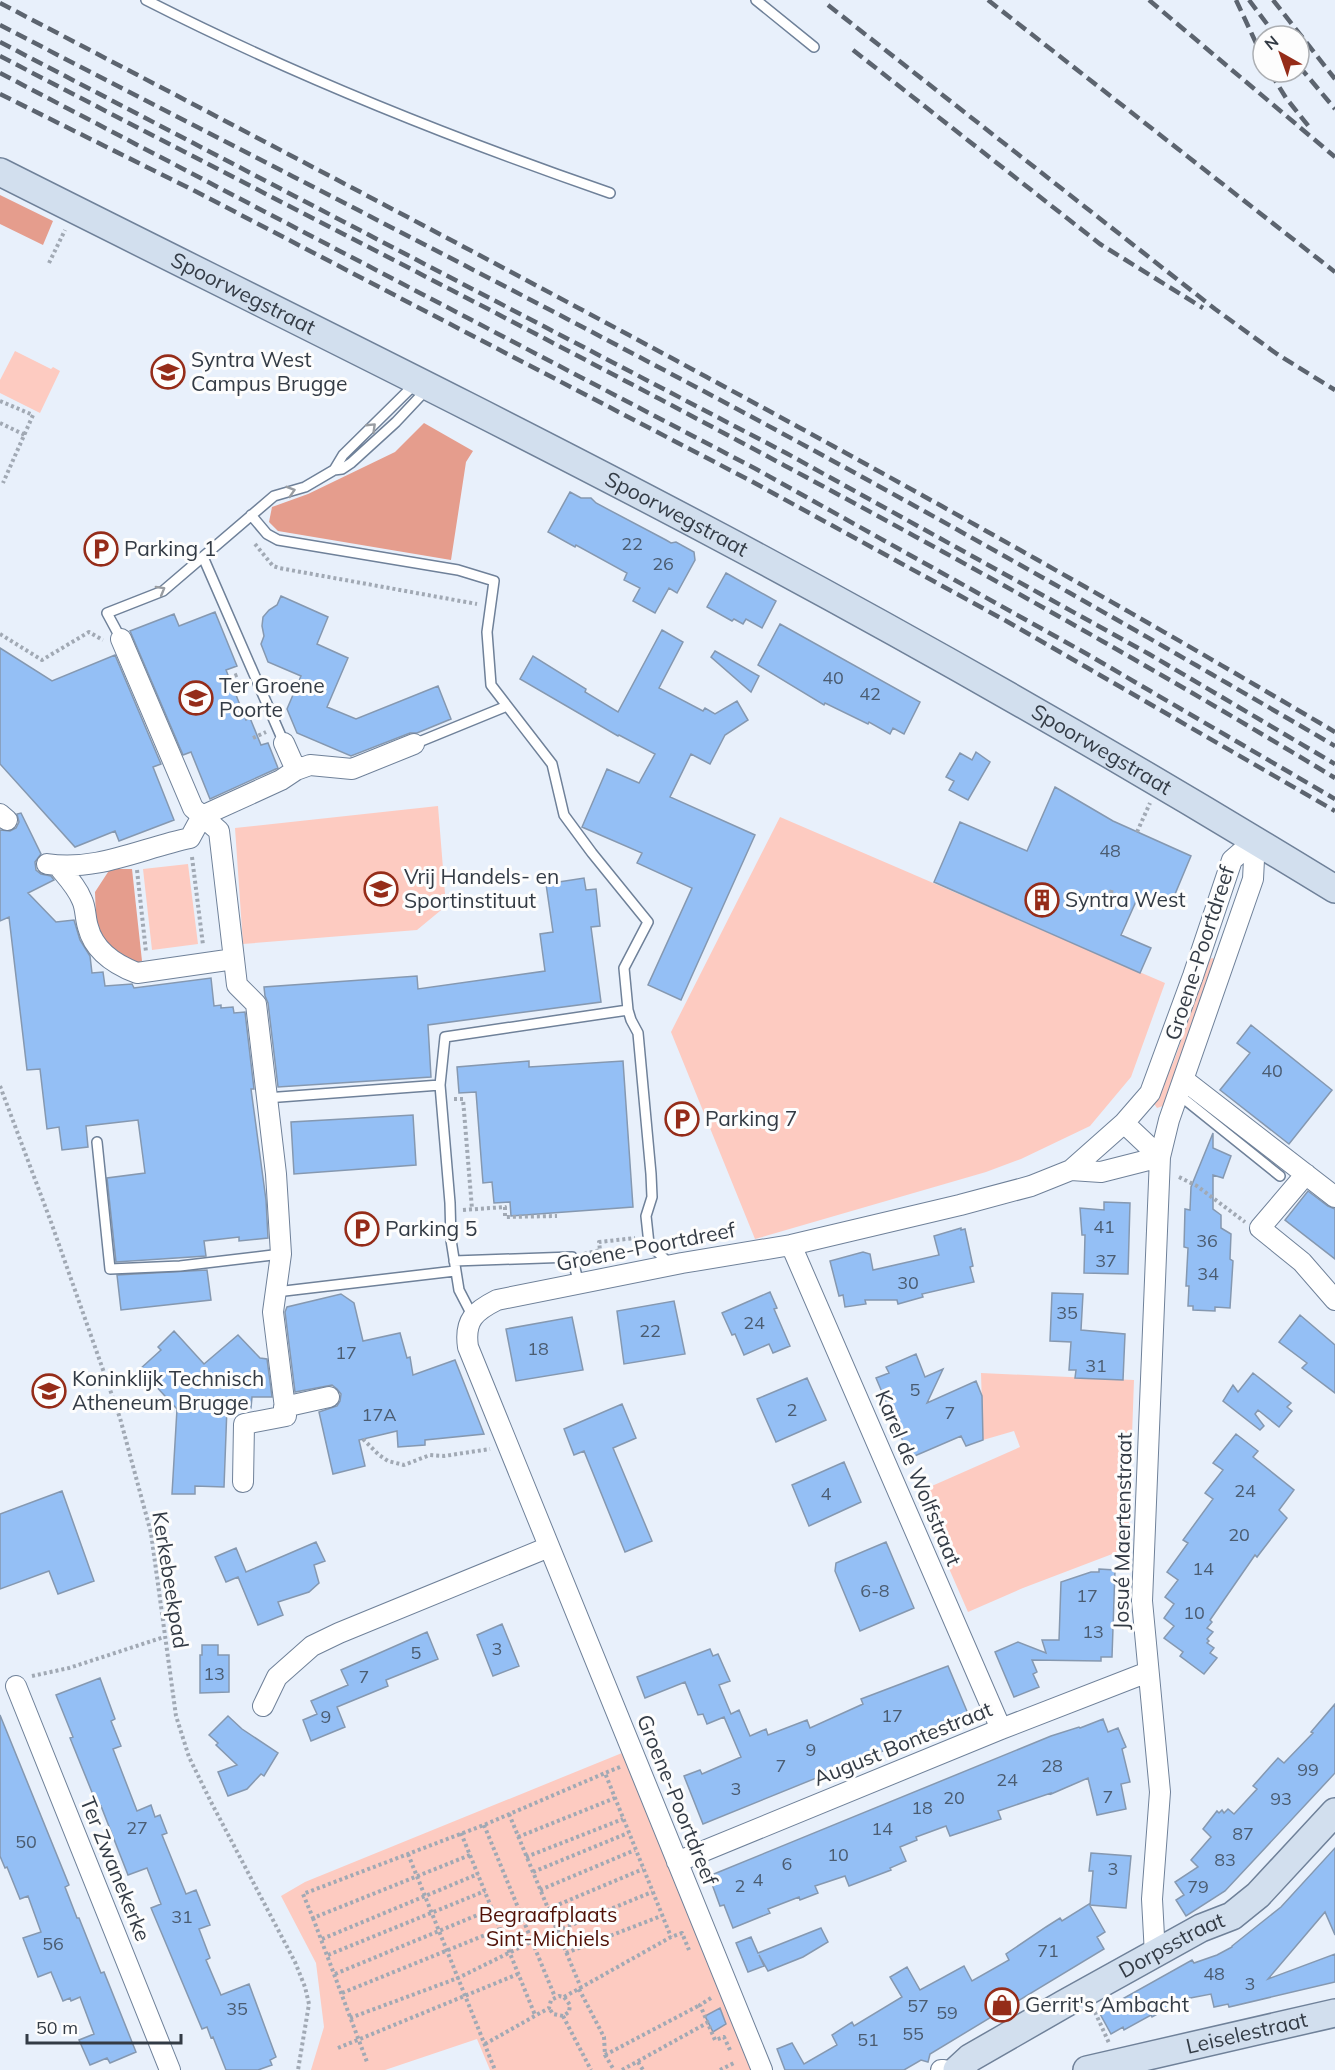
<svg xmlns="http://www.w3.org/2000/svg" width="1335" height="2070" viewBox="0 0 1335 2070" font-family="Mulish,sans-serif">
  <rect width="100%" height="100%" fill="#e8f0fb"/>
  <path fill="#fdcbc1" d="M15,351L51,369L53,367L60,371L40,413L0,393V380Z
    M438,806L446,906L417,930L243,944L235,828Z
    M780,817L1165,983L1131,1077L1090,1126L1021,1159L986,1172L755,1239L671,1032Z
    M188,864L198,944L152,950L143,869Z
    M1213,958L1215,960L1164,1104L1163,1106L1157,1108L1153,1102L1174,1061L1209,959Z
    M981,1373L1134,1380L1128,1548L1023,1588L968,1612L916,1493L1020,1447L1014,1431L983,1440Z
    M622,1753L751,2070H490L477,2039L385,2070H311L324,2027L316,1963L281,1896L305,1882Z"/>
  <path fill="#e59d8d" d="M0,195L53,221L43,245L0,224Z
    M424,423L473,451L466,462L451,560L278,531L269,522L272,507L308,494L395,452Z
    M110,869H132L142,961L132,965L101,937L96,918L95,892Z"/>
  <path fill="#94bff5" stroke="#8598b0" stroke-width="1.5" d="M570,492L581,498H591L596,503L666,540L671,543L676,542L694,552L695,560L677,593L669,588L655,613L633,601L640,588L624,580L627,573L576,545L575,547L548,532Z
    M726,573L776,601L762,628L746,619L743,624L734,619L732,621L707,607Z
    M281,596L328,617L317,644L348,658L327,707L356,719L438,686L451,719L417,733H410L351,756L297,733L287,709L301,676L268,662L261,644L264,636L262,626L263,617L269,610L277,605Z
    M215,612L237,666L226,670L246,720L250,718L261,745L268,743L278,768L210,799L191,752L183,755L130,631L174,614L179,626Z
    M780,624L920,702L904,734L893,728L890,734L869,722L868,724L825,703L824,705L758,665Z
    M662,630L683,642L659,688L703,711L705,708L715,714L737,701L748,720L725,735L710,764L691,754L670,797L755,835L681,1000L648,985L692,888L637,863L642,853L582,827L607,769L639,783L655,754L619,735L618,736L520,679L533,656L586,689L585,692L618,712Z
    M0,648L52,681L115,655L161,764L153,767L174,820L119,841L115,831L75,847L0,764Z
    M715,651L759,676L751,692L711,657Z
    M976,752L990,762L968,800L949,790L954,781L946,777L960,753L972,760Z
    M1055,787L1113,821L1191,856L1170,906L1138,897L1121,935L1151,948L1140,973L934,882L960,822L1027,851Z
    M21,813L41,854L35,862L36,870L41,874L51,876L54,880L28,893L56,922L74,920L80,940L90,956L92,973L103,972L105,986L132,984L134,988L211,978L214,1006L221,1005V1008L233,1007L234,1013L245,1012L254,1089H251L266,1200L268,1238L239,1241V1237L204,1241L206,1256L116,1262L107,1178L145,1173L138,1120L86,1126L88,1147L62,1150L59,1127L47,1129L40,1069L27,1070L9,917L0,921V830L10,831L16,828L19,822L17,814Z
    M584,878L586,890L596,889L600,926L591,927L601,1002L428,1025L431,1077L278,1087L268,1003L265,996L264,987L417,976L418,989L545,971L540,934L553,932L546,884Z
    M1251,1025L1332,1090L1289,1144L1220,1090L1250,1053L1237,1043Z
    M529,1061V1067L623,1061L633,1207L511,1216L510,1202L494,1203L492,1182L483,1183L476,1092L459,1093L457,1067Z
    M413,1115L416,1165L294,1174L291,1122Z
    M1213,1133V1148L1231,1156L1223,1178L1213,1175V1209L1221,1215V1228L1231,1234L1230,1259L1233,1261L1230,1308L1215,1307V1311L1193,1310V1306H1188L1189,1286H1186L1188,1248L1184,1247L1185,1209L1190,1210L1191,1187Z
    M1308,1191L1328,1206L1335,1209V1259L1285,1220Z
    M1104,1202L1130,1203L1128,1274L1084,1273L1085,1235H1082L1080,1208L1104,1210Z
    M961,1228V1230L965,1229L973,1266L970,1267L974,1282L922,1294L923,1297L898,1304L897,1300H865L866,1304L845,1307L843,1295L839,1296L830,1261L863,1252L870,1254L873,1270L939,1255L934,1236Z
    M207,1270L211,1300L121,1310L117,1275Z
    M770,1292L777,1308L774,1309L790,1346L773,1353L769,1344L744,1355L735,1334L732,1335L722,1313Z
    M1052,1293L1083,1294L1081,1330L1125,1334L1123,1380L1075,1378L1076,1370H1069L1071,1342L1050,1341Z
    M341,1294L354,1303L363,1341L400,1333L407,1358L410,1357L413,1375L455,1360L484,1434L425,1440V1445L398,1447L397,1431L359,1440L365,1466L333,1474L319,1412L337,1406L340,1401L341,1394L337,1389L332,1385L295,1392L285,1312L287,1307Z
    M674,1301L685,1354L624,1364L617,1311Z
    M1300,1315L1335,1345V1393L1302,1368L1307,1363L1279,1342Z
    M572,1317L583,1370L516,1381L506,1329Z
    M174,1331L204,1364L238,1335L260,1358L267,1359L272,1397H252L251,1408L227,1407L224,1487L195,1486V1494H172L177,1409L140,1369L161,1350L158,1347Z
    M916,1354L925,1377L943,1369L927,1403L976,1381L982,1396L983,1440L966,1446L961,1436L910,1458L876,1378L889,1373L886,1367Z
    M1253,1373L1291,1403L1287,1407L1292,1411L1279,1427L1258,1410L1255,1414L1264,1426L1260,1430L1223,1401L1233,1385L1238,1392Z
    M807,1378L826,1420L776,1442L757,1399Z
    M622,1404L636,1438L613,1448L652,1541L625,1552L584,1451L574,1455L564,1429Z
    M1236,1434L1258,1451L1253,1457L1294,1490L1279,1510L1287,1518L1257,1557L1255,1555L1210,1620L1212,1622L1207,1628L1213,1632L1207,1639L1209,1641L1207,1643L1214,1648L1210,1653L1217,1658L1204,1674L1180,1656L1183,1652L1164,1638L1174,1626L1164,1618L1174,1604L1165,1597L1178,1580L1167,1572L1188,1543L1183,1540L1213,1499L1205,1493L1223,1470L1213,1463Z
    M844,1462L861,1502L809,1526L792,1485Z
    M62,1491L94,1581L58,1594L49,1571L0,1589V1514Z
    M316,1542L325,1561L314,1565L319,1583L309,1592L278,1602L283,1615L258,1625L238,1577L226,1582L215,1557L236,1548L246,1572Z
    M886,1542L914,1608L860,1631L835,1571L836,1563Z
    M1099,1569L1115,1570L1112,1657H1101V1661L1032,1660L1037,1672L1033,1674L1039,1687L1014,1697L995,1652L1018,1642L1046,1653L1042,1640H1059L1061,1582L1091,1572H1099Z
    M502,1624L519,1666L493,1676L477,1635Z
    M427,1632L438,1659L386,1680L388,1686L337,1707L345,1727L311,1741L303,1720L317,1714L311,1701L348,1685L341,1670Z
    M202,1645H218V1655H229V1692L200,1693V1655H202Z
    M710,1649L713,1656L718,1654L730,1681L719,1685L731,1714L739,1710L750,1736L766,1729L768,1735L807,1720L810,1728L863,1704L861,1699L948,1666L969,1716L703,1824L684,1776L700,1770L702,1774L741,1757L724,1717L707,1724L703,1714L698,1715L685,1682L645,1698L637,1677Z
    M100,1678L115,1719L111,1721L121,1746L113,1749L137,1811L151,1805L155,1817L160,1815L167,1833L162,1835L186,1894L196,1890L210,1925L199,1929L210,1958L206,1960L221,1995L249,1984L276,2057L270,2060L272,2065L258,2070H226L213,2037L211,2038L207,2027L202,2029L151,1908L161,1904L147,1868L128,1875L101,1806L98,1807L70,1738L73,1737L56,1695Z
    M1335,1704V1773L1225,1891L1186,1916L1176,1900L1184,1895L1175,1882L1198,1867L1191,1860L1211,1837L1203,1829L1217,1811L1219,1813L1222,1810L1224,1813L1228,1809L1234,1814L1257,1789L1253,1786L1278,1758L1284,1763L1313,1733L1311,1732Z
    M0,1715L69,1885L65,1887L77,1918H79L101,1973L104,1972L136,2052L110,2063L107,2058L90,2065L79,2040L94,2034L80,1997L71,2001L70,1998L63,2001L51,1972L38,1977L23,1938L41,1932L28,1896L20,1899L7,1867L5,1868L0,1856Z
    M228,1716L242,1729L278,1753L264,1776L261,1774L247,1789L228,1796L218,1772L237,1765L216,1745L218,1743L209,1735Z
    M1103,1719L1108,1732L1118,1728L1126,1747L1122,1749L1130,1782L1121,1784L1126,1809L1097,1815L1088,1778L1051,1794V1793L998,1811L1001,1819L950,1836L946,1826L916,1837L917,1840L900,1847L906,1861L890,1868L891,1870L849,1886L845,1876L815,1886L818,1893L800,1900L799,1897L768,1909L770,1913L733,1928L724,1905L720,1906L709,1876L1051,1736L1079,1727L1080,1728Z
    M1335,1848V1935L1325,1912L1268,1979L1335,1954V1982L1229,2007L1228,2004L1214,2007L1211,1994L1185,1999L1152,2017L1151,2015L1124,2030L1123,2027L1111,2034L1099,2012L1192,1960L1194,1963L1217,1955L1232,1947V1946L1281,1907Z
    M1091,1853L1131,1856L1126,1908L1090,1905L1093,1871H1089Z
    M1089,1904L1105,1932L1097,1937L1104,1949L930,2054L928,2062L921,2060L904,2070H785L777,2049L792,2043L804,2064L837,2045L832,2035L852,2022L854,2026L902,1997L890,1977L907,1967L920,1990L964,1966L972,1981L1009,1960L1006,1954L1046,1927L1060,1918L1062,1921Z
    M821,1928L828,1942L803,1957L768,1971L759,1955L764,1966L748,1972L736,1943L751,1937L758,1953Z
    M720,2008L726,2024L713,2032L705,2016Z"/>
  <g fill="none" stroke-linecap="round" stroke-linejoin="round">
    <g stroke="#6f8199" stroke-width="12">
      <path id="lane" d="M146,0C295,76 451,138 610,193
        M756,0L814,47
        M334,470L343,455L416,383
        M251,515L267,534L278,540L458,570L494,581L487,632L491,685L552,764L564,815L592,853L648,922L624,968L628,1010L445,1037L440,1085L450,1203L451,1240L459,1290L473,1317
        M203,557L284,743
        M121,639L107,613L163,591L274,496L305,487L334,470L342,469L351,463L396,422L427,389
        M414,744L507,706
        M628,1010L631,1020L638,1033L651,1174L652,1197L646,1216L649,1244L670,1264
        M1178,1094L1280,1176
        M266,1098L440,1085
        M97,1142L110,1269L180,1266L281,1254
        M454,1261L572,1257L579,1284
        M276,1292L455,1271"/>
    </g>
    <g stroke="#6f8199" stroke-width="22">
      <path id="street" d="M121,639L193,808L219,831L237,985L256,1004L276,1174L281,1254L273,1312L286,1416L244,1424L243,1482
        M284,743L296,770
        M0,814L7,820
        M47,864C96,872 142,848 190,838L202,816L281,780L296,770L310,765L352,769L414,744
        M58,866C67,877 77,887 82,900C86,908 85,918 88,927C94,951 116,965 137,973L234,959
        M1184,1080L1335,1197
        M1124,1123L1160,1157L1142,1601L1160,1792L1152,1899L1155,1955
        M1071,1170L1101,1172L1160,1157L1169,1120L1253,879L1255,840
        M1306,1174L1260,1228L1302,1262L1335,1300
        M791,1245L1001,1729
        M284,1407L329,1397
        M16,1686L170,2070
        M263,1706L277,1677L312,1646L339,1633L549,1547
        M677,1862L1001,1729L1148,1672
        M762,2070L468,1347C464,1320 475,1311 497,1300L682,1263L791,1245L960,1205L1031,1186L1071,1170L1124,1123L1150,1093L1193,976L1232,860L1255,840
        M941,2070H944"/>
    </g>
    <g stroke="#6f8199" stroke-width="30">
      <g id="secondary">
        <path id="s1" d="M0,172C240,293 483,411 720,537C929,648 1134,766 1335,889"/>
        <path id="s2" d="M957,2070L970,2058L1064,2004L1201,1928L1232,1916L1258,1895L1335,1812"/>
        <path id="s3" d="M1087,2070L1335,2013"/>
      </g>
    </g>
    <path stroke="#a1a9b4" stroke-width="4" stroke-dasharray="3 3" stroke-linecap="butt" d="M49,263L65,230
      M0,401L33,415L3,483
      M0,423L25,435
      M255,544L273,566L279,568L477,604
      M0,634L42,660L89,632L103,640
      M229,678L239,674
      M253,738L266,732
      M1137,832L1150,803
      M192,857L203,945
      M137,870L146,952
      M1111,893L1112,889
      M0,1086L51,1222L120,1418L151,1533L176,1716L189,1757L211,1802L295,1962L305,1987L309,2004L298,2070
      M454,1099H463L472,1209
      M1179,1177L1197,1186L1245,1222
      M463,1210L505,1207V1217L557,1216
      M584,1254L600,1250L599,1242L635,1238
      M363,1439L379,1455L388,1461L404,1465L430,1455L444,1456L490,1449
      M32,1676L69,1668L164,1637
      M620,1767L605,1773L671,1937
      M509,1814L581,1988
      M484,1825L555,1997
      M461,1833L535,2015
      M518,1837L615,1798
      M408,1854L495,2070
      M470,1855L313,1918L303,1894L484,1825L605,1773
      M526,1857L623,1819
      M533,1872L628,1833
      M540,1890L635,1850
      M548,1909L643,1869
      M313,1918L367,2062
      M557,1931L652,1892
      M322,1939L478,1874
      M566,1953L661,1916
      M328,1955L485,1891
      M335,1974L492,1909
      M579,1989L604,2037L605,2055L614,2070
      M342,1993L500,1929
      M564,1997L671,1937L682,1933L689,1950
      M711,1998L700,2005L715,2040L724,2037L730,2050
      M1095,2012L1109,2043
      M563,2016L591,2070
      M350,2018L458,1978L533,1941
      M485,2044L549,2008L551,2000L559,1996L564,1997L570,2005L569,2012L563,2016L553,2014L549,2008
      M338,2048L518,1974
      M605,2055L700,2005
      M638,2062L643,2070
      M622,2070L707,2023
      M720,2070L736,2062"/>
    <use href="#lane" stroke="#fff" stroke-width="9"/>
    <use href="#street" stroke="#fff" stroke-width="20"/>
    <use href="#secondary" stroke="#d2dfee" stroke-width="27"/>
    <path stroke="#5c646f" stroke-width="4.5" stroke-dasharray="12 6" stroke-linecap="butt" d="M988,0L1335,272
      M1149,0L1335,157
      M1236,0L1263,58
      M1249,0L1276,36
      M1273,0L1335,79
      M0,3C449,238 899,473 1335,732
      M828,5L1215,309L1277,354L1335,390
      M0,25C275,168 552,308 824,456C996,550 1166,647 1335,746
      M0,42L786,453L1149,654L1335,764
      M853,50L1100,244L1203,308
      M0,56C448,290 902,515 1335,778
      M1299,66L1335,109
      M1270,72L1286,98L1310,128
      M0,73L756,469L1087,654L1335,799
      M0,94L195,191L751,481L1008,622L1335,811"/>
  </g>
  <defs><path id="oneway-chevron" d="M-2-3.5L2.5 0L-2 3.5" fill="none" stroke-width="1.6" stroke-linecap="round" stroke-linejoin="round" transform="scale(1.5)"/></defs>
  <g stroke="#999da2">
    <use href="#oneway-chevron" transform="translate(372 427) rotate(-44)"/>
    <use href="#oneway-chevron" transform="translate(291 491) rotate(-17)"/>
    <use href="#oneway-chevron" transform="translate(161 590) rotate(-30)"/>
  </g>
  <defs>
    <g id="school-ring" transform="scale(1.725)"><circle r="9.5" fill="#fdfdfd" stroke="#952c19" stroke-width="1.5"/><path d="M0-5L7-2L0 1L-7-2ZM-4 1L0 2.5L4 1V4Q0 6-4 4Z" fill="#952c19"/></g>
    <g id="parking-ring" transform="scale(1.725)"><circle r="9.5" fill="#fdfdfd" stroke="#952c19" stroke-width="1.5"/><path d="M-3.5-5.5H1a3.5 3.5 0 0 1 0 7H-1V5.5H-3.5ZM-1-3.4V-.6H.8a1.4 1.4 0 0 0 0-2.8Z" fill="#952c19"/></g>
    <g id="building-ring" transform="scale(1.725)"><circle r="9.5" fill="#fdfdfd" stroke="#952c19" stroke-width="1.5"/><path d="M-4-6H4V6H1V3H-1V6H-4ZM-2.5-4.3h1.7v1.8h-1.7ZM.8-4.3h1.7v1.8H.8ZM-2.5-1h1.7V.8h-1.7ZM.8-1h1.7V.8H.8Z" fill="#952c19"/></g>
    <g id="shop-ring" transform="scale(1.725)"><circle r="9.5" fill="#fdfdfd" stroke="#952c19" stroke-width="1.5"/><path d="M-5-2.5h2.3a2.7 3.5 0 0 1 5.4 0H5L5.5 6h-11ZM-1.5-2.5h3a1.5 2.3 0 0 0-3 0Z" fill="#952c19"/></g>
  </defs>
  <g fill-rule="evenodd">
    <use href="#school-ring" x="168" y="372"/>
    <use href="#parking-ring" x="101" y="549"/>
    <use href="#school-ring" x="196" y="698"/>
    <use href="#school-ring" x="381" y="889"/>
    <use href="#building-ring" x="1042" y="900"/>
    <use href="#parking-ring" x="682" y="1119"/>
    <use href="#parking-ring" x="362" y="1229"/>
    <use href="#school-ring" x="49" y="1391"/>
    <use href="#shop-ring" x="1002" y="2005"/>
  </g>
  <g text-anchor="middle" stroke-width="6" stroke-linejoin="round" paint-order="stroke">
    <g font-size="18" fill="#4b5c71">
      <text x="632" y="550">22</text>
      <text x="663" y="570">26</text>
      <text x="833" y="684">40</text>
      <text x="870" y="700">42</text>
      <text x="1110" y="857">48</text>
      <text x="1272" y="1077">40</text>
      <text x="1104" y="1233">41</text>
      <text x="1207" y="1247">36</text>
      <text x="1106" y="1267">37</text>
      <text x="1208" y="1280">34</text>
      <text x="908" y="1289">30</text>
      <text x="1067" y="1319">35</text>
      <text x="754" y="1329">24</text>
      <text x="650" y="1337">22</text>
      <text x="538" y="1355">18</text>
      <text x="346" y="1359">17</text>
      <text x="1096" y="1372">31</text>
      <text x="915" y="1396">5</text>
      <text x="792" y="1416">2</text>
      <text x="950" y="1419">7</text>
      <text x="379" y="1421">17A</text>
      <text x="1245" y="1497">24</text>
      <text x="826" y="1500">4</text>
      <text x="1239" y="1541">20</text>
      <text x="1203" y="1575">14</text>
      <text x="875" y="1597">6-8</text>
      <text x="1087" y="1602">17</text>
      <text x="1194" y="1619">10</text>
      <text x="1093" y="1638">13</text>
      <text x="497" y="1655">3</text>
      <text x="416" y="1659">5</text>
      <text x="214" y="1680">13</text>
      <text x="364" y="1683">7</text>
      <text x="892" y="1722">17</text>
      <text x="326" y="1723">9</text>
      <text x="811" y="1756">9</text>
      <text x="781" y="1772">7</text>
      <text x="1052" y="1772">28</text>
      <text x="1308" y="1776">99</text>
      <text x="1007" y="1786">24</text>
      <text x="736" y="1795">3</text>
      <text x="1108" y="1803">7</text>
      <text x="954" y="1804">20</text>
      <text x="1281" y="1805">93</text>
      <text x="922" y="1814">18</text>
      <text x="137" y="1834">27</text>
      <text x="882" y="1835">14</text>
      <text x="1243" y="1840">87</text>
      <text x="26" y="1848">50</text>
      <text x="838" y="1861">10</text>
      <text x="1225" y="1866">83</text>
      <text x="787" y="1870">6</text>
      <text x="1113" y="1875">3</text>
      <text x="758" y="1886">4</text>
      <text x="740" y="1892">2</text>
      <text x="1198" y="1893">79</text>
      <text x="182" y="1923">31</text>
      <text x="53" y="1950">56</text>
      <text x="1048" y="1957">71</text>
      <text x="1214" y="1980">48</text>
      <text x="1250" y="1990">3</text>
      <text x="918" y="2012">57</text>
      <text x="237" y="2015">35</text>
      <text x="947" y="2019">59</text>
      <text x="913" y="2040">55</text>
      <text x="868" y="2046">51</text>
    </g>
    <g font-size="21" fill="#333b45" stroke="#fdfdfd">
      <text dy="7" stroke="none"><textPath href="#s1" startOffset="272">Spoorwegstraat</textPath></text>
      <text dy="7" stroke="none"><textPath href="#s1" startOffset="758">Spoorwegstraat</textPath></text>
      <text dy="7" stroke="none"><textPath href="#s1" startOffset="1244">Spoorwegstraat</textPath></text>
      <text transform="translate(1200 953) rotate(-72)" y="7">Groene-Poortdreef</text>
      <text transform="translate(646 1247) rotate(-11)" y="7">Groene-Poortdreef</text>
      <text transform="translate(918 1478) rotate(67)" y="7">Karel de Wolfstraat</text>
      <text transform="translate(1123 1531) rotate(-89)" y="7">Josué Maertenstraat</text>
      <text transform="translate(170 1580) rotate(81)" y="7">Kerkebeekpad</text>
      <text transform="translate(903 1744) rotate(-22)" y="7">August Bontestraat</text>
      <text transform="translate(677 1800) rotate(68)" y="7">Groene-Poortdreef</text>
      <text transform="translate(115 1869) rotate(68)" y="7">Ter Zwanekerke</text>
      <text dy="7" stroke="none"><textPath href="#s2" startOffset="249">Dorpsstraat</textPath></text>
      <text dy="7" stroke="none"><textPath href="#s3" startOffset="164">Leiselestraat</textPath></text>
    </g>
    <g font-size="21" fill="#333b45" stroke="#fdfdfd" text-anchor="start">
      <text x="191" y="367">Syntra West<tspan x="191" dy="24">Campus Brugge</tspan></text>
      <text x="124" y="556">Parking 1</text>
      <text x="219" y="693">Ter Groene<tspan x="219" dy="24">Poorte</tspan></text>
      <text x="404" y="884">Vrij Handels- en<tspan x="404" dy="24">Sportinstituut</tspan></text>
      <text x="1065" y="907">Syntra West</text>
      <text x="705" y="1126">Parking 7</text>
      <text x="385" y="1236">Parking 5</text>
      <text x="72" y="1386">Koninklijk Technisch<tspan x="72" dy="24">Atheneum Brugge</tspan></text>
      <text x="1025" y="2012">Gerrit's Ambacht</text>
    </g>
    <g font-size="21" fill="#501006" stroke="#fdfdfd">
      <text x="548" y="1922">Begraafplaats<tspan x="548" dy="24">Sint-Michiels</tspan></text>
    </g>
  </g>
  <g transform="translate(1281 54) rotate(320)"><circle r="28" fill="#fdfdfd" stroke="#acafb3" stroke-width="1.5"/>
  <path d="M0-4.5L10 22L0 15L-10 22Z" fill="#952c19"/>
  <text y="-9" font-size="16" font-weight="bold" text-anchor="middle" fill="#333b45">N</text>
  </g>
  <path d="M27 2034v9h154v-9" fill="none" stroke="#333b45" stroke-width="3"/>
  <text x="36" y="2034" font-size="18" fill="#333b45" stroke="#fdfdfd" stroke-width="4.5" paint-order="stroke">50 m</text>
</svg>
